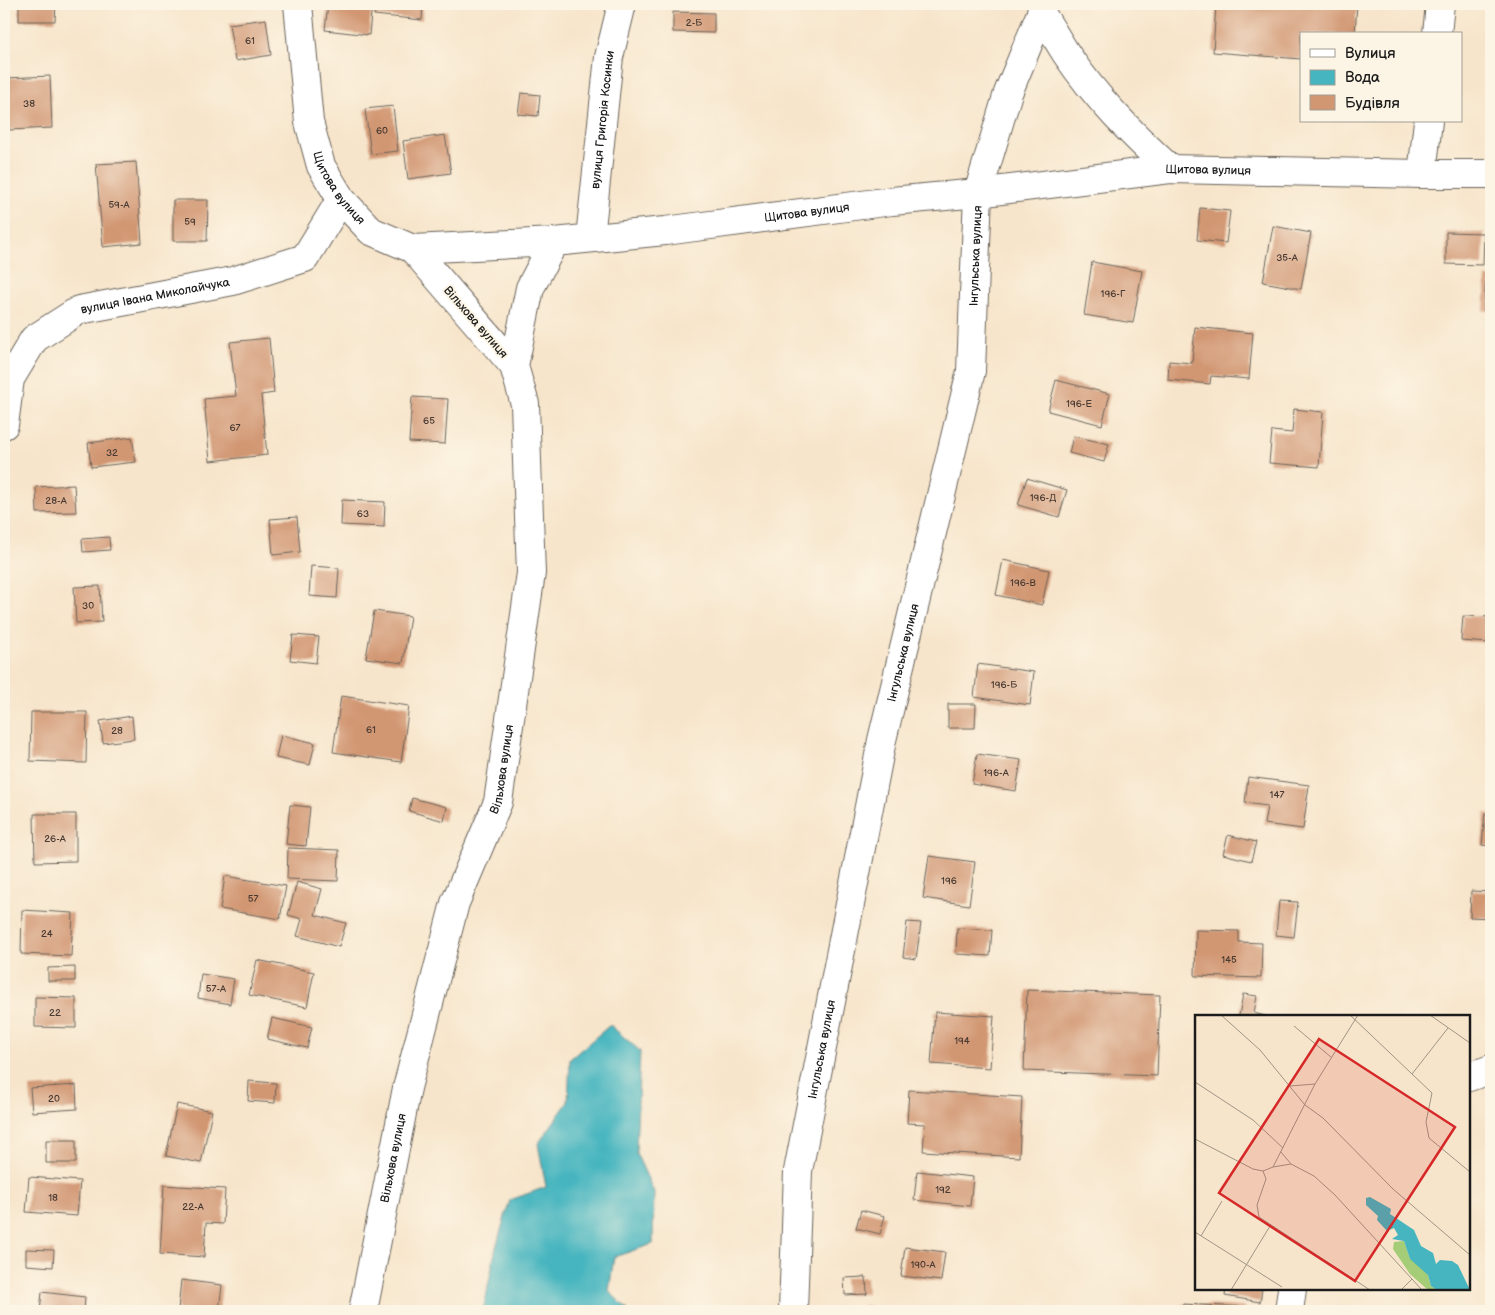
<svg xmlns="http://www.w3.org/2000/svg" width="1495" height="1315" viewBox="0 0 1495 1315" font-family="'Balsamiq Sans',sans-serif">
  <rect width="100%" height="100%" fill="#fcf5e5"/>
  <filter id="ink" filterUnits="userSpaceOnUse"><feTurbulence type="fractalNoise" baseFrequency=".02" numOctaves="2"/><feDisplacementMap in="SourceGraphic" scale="10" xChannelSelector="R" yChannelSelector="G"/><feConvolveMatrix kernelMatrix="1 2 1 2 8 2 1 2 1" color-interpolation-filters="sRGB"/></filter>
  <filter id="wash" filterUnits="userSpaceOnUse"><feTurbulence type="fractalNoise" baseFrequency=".0096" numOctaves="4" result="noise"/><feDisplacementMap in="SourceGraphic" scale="20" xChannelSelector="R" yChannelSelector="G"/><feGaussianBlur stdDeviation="1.12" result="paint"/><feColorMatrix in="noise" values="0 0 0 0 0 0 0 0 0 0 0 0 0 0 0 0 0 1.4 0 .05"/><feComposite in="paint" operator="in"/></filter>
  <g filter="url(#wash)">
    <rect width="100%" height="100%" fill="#f7e5cb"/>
    <path fill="#46b5bf" stroke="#31686e" d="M610,1025L640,1051L636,1153L654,1192L653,1244L614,1257L609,1291L629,1311H483L496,1247L510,1200L546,1187L538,1144L568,1102L570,1059Z"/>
    <g id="blocks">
      <path fill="#d19672" d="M19,4H56L55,21H19Z
        M328,4H372L369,35L325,30Z
        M375,4H423L422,20L374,15Z
        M1216,4H1357L1355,34H1301V59L1213,52Z
        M673,12L714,13V33L673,32Z
        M266,19L271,55L235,61L229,24Z
        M50,76L52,128L9,130L6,78Z
        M521,93L540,95L538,116L518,114Z
        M393,106L398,151L371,154L365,109Z
        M445,135L451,173L408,179L403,141Z
        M136,162L142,243L103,247L96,164Z
        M173,200H208L207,241H173Z
        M1200,208L1230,211L1226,243L1197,240Z
        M1273,226L1311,233L1301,289L1263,282Z
        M1446,232L1484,233L1483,265L1446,264Z
        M1092,262L1142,271L1133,323L1084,315Z
        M1486,277H1491V311H1484Z
        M1195,327L1253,333L1249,379L1211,376L1210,384L1168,380L1169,361L1192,363Z
        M269,338L274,393L261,395L267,455L210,461L204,399L236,396L230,342Z
        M1056,380L1110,394L1102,425L1048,411Z
        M412,397L448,399L445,444L409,442Z
        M1294,409L1323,412L1319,467L1269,463L1272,431L1292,433Z
        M1073,436L1109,444L1104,462L1069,453Z
        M132,437L136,462L91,467L88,443Z
        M1027,478L1067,490L1059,517L1018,505Z
        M74,485L76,512L37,513L36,487Z
        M342,500L385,502L384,527L341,525Z
        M297,517L300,552L273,555L270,519Z
        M109,537L110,550L83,552L82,539Z
        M1003,560L1049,570L1042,605L996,595Z
        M311,566L339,568L337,598L309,596Z
        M100,586L102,622L76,623L74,587Z
        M374,611L410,616L403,663L366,658Z
        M1463,616L1491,617L1490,643L1461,641Z
        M293,635L319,637L316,663L290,660Z
        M978,664L1034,672L1030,705L974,697Z
        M341,696L409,706L401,762L333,752Z
        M948,704H976L975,728H948Z
        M31,712H87L86,763L30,761Z
        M132,716L134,739L103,743L100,721Z
        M281,735L315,743L310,765L276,758Z
        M977,754L1021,760L1016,791L972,784Z
        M1248,777L1309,785L1303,829L1264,824L1267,806L1245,803Z
        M412,798L447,807L444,821L409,811Z
        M290,805L310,807L306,846L286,844Z
        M1485,813L1491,814V846L1482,845Z
        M34,814H76V861L35,862Z
        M1228,835L1256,842L1251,861L1223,854Z
        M288,848L339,850L338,881L287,879Z
        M929,856L975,862L969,905L923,898Z
        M225,876L286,886L280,919L220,909Z
        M297,882L322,889L315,915L346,923L339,947L297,936L302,919L288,915Z
        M1471,891L1491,892V918L1470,917Z
        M1279,901L1298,902L1294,937L1276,935Z
        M22,910L73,913L71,956L21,954Z
        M907,922L921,923L916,959L903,957Z
        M957,928L992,930L990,956L956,954Z
        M1196,930L1239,931V942L1262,943L1261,978L1195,976Z
        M257,960L314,972L307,1007L249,995Z
        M75,967V981H48V968Z
        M201,974L234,979L230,1004L198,998Z
        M1027,990L1160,995L1157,1076L1024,1071Z
        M1243,994L1257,996L1254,1013L1265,1016H1239Z
        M35,997L76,998V1028L35,1027Z
        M935,1012L994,1016L990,1068L931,1064Z
        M272,1018L312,1027L307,1048L267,1039Z
        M249,1081L276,1083L275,1103L248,1101Z
        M76,1085L77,1109L32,1112L30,1088Z
        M909,1090L1022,1097L1019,1157L923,1151L925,1124L907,1123Z
        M177,1104L212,1111L201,1163L166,1156Z
        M46,1140H76V1163H46Z
        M917,1171L973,1177L970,1206L914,1200Z
        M29,1177L80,1181L77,1216L26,1212Z
        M164,1185L225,1189L223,1224L206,1223L204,1257L160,1254Z
        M861,1210L885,1216L880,1234L856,1228Z
        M905,1247L945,1252L941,1281L901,1276Z
        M26,1249L54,1250L53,1267L26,1265Z
        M866,1277L867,1294L845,1295L844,1278Z
        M181,1280L222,1285L219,1311L178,1310Z
        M1226,1289H1262L1260,1302L1225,1296Z
        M42,1292L85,1297L84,1311H40Z
        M1183,1304L1245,1307V1311H1182Z
        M864,1306L906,1310V1311H863Z
        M1340,1307L1355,1310V1311H1339Z"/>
    </g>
  </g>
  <g filter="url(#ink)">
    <use href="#blocks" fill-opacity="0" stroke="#696259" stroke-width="1"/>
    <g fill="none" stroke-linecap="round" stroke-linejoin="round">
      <g stroke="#696259" stroke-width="30">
        <g id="minor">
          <path id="s1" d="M298,4L309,122L321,166L341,199L371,231L413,249L554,242L665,231L892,201L978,193L1170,169L1422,174H1491"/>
          <path d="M1041,13C1050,27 1058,41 1067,55C1096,98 1132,134 1170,169"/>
          <path d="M1437,34L1440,4"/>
          <path d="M1422,174L1428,121"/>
          <path id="s2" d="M590,238L609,57L622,4"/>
          <path d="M514,366L530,288L554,242"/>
          <path id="s3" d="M4,425L10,379L34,339L79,310L233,281L305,258L341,199"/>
          <path d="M1469,1077L1491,1069"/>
          <path id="s4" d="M363,1311L407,1088L455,903L498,802L531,573L525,404L514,366L413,249"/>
          <path id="s5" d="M793,1311L798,1171L882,740L971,371L978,193L1008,93L1041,13L1042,4"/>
          <path d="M1289,1311L1292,1289"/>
        </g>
      </g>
      <use href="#minor" stroke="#fff" stroke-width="28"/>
    </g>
  </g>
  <g text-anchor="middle" stroke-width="4" stroke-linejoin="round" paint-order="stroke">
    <g font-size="10" fill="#493a32">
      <text x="694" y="26">2-Б</text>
      <text x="250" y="44">61</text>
      <text x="29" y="107">38</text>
      <text x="382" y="134">60</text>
      <text x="119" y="208">59-А</text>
      <text x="190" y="225">59</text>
      <text x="1287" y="261">35-А</text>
      <text x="1113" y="297">196-Г</text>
      <text x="1079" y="407">196-Е</text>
      <text x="429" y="424">65</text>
      <text x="235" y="431">67</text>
      <text x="112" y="456">32</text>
      <text x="1043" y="501">196-Д</text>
      <text x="56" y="504">28-А</text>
      <text x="363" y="517">63</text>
      <text x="1023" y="586">196-В</text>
      <text x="88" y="609">30</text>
      <text x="1004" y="688">196-Б</text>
      <text x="371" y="733">61</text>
      <text x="117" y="734">28</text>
      <text x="996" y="776">196-А</text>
      <text x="1277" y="798">147</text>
      <text x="55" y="842">26-А</text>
      <text x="949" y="884">196</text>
      <text x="253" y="902">57</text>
      <text x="47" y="937">24</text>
      <text x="1229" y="963">145</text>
      <text x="216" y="992">57-А</text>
      <text x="55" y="1016">22</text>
      <text x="962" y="1044">194</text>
      <text x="54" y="1102">20</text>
      <text x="943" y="1193">192</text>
      <text x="53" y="1201">18</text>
      <text x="193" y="1210">22-А</text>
      <text x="923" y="1268">190-А</text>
    </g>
    <g font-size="12" fill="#1c1c1c" stroke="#fcf5e5">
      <text dy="4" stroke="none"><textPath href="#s2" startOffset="119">вулиця Григорія Косинки</textPath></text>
      <text dy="4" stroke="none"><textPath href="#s1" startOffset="1092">Щитова вулиця</textPath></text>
      <text dy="4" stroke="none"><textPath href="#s1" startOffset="192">Щитова вулиця</textPath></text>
      <text dy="4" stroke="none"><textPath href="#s1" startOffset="688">Щитова вулиця</textPath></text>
      <text dy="4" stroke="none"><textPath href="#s5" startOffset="1074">Інгульська вулиця</textPath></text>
      <text dy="4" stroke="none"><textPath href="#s3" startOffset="224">вулиця Івана Миколайчука</textPath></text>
      <text transform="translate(476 322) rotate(49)" y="4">Вільхова вулиця</text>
      <text dy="4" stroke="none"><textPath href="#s5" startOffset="669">Інгульська вулиця</textPath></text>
      <text dy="4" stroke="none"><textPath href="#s4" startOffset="561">Вільхова вулиця</textPath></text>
      <text dy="4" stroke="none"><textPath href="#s5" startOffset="264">Інгульська вулиця</textPath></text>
      <text dy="4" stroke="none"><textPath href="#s4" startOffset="156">Вільхова вулиця</textPath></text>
    </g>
  </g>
  <g transform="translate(1195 1015)">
    <rect width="275" height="275" fill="#f7e5cb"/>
    <path d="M209,226L215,244L223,247L233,260L236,271L242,275H233L215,259L198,234L199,227Z" fill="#a5cc76"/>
    <path d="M175,182L196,194L195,199L219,215L226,231L238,238L241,249L245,245L257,246L263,250L275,275H242L236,271L233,260L215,244L209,226L197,224L203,220L199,213L192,216L182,205L183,201L171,190V183Z" fill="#46b5bf"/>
    <path fill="none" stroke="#9f9585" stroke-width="1" d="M26,0L65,35L110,90L128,103L198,174L275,240M155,0L237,78L231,107L234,123L275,157M235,0L275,28M99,11L137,43M217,59L253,13M0,67L58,105L88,133M95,71L120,69M0,124L58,154L68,156L78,152L120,69L163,0M86,137L96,149M78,152L96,149L119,161L140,180L227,275M68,156L71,164L62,190L64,202L175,275M0,217L87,272M6,221L27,186M36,275L75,211M206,275L217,264"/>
    <path fill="#d62828" fill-opacity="0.15" stroke="#d62828" stroke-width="2.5" d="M124,24L260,112L160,266L24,178Z"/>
    <rect width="275" height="275" fill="none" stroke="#1c1c1c" stroke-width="2.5"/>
  </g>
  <rect width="1495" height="1315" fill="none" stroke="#fcf5e5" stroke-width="20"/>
  <rect x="1300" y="32" width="162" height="90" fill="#fcf5e5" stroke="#a29e95"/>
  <rect x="1310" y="49" width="25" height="8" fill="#ffffff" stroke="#a29e95"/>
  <text x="1345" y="58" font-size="15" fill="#1c1c1c">Вулиця</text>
  <rect x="1310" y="70" width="25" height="15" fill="#46b5bf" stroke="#a29e95"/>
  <text x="1345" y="82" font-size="15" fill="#1c1c1c">Вода</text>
  <rect x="1310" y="95" width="25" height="15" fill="#d19672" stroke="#a29e95"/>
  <text x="1345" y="108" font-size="15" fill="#1c1c1c">Будівля</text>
</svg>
